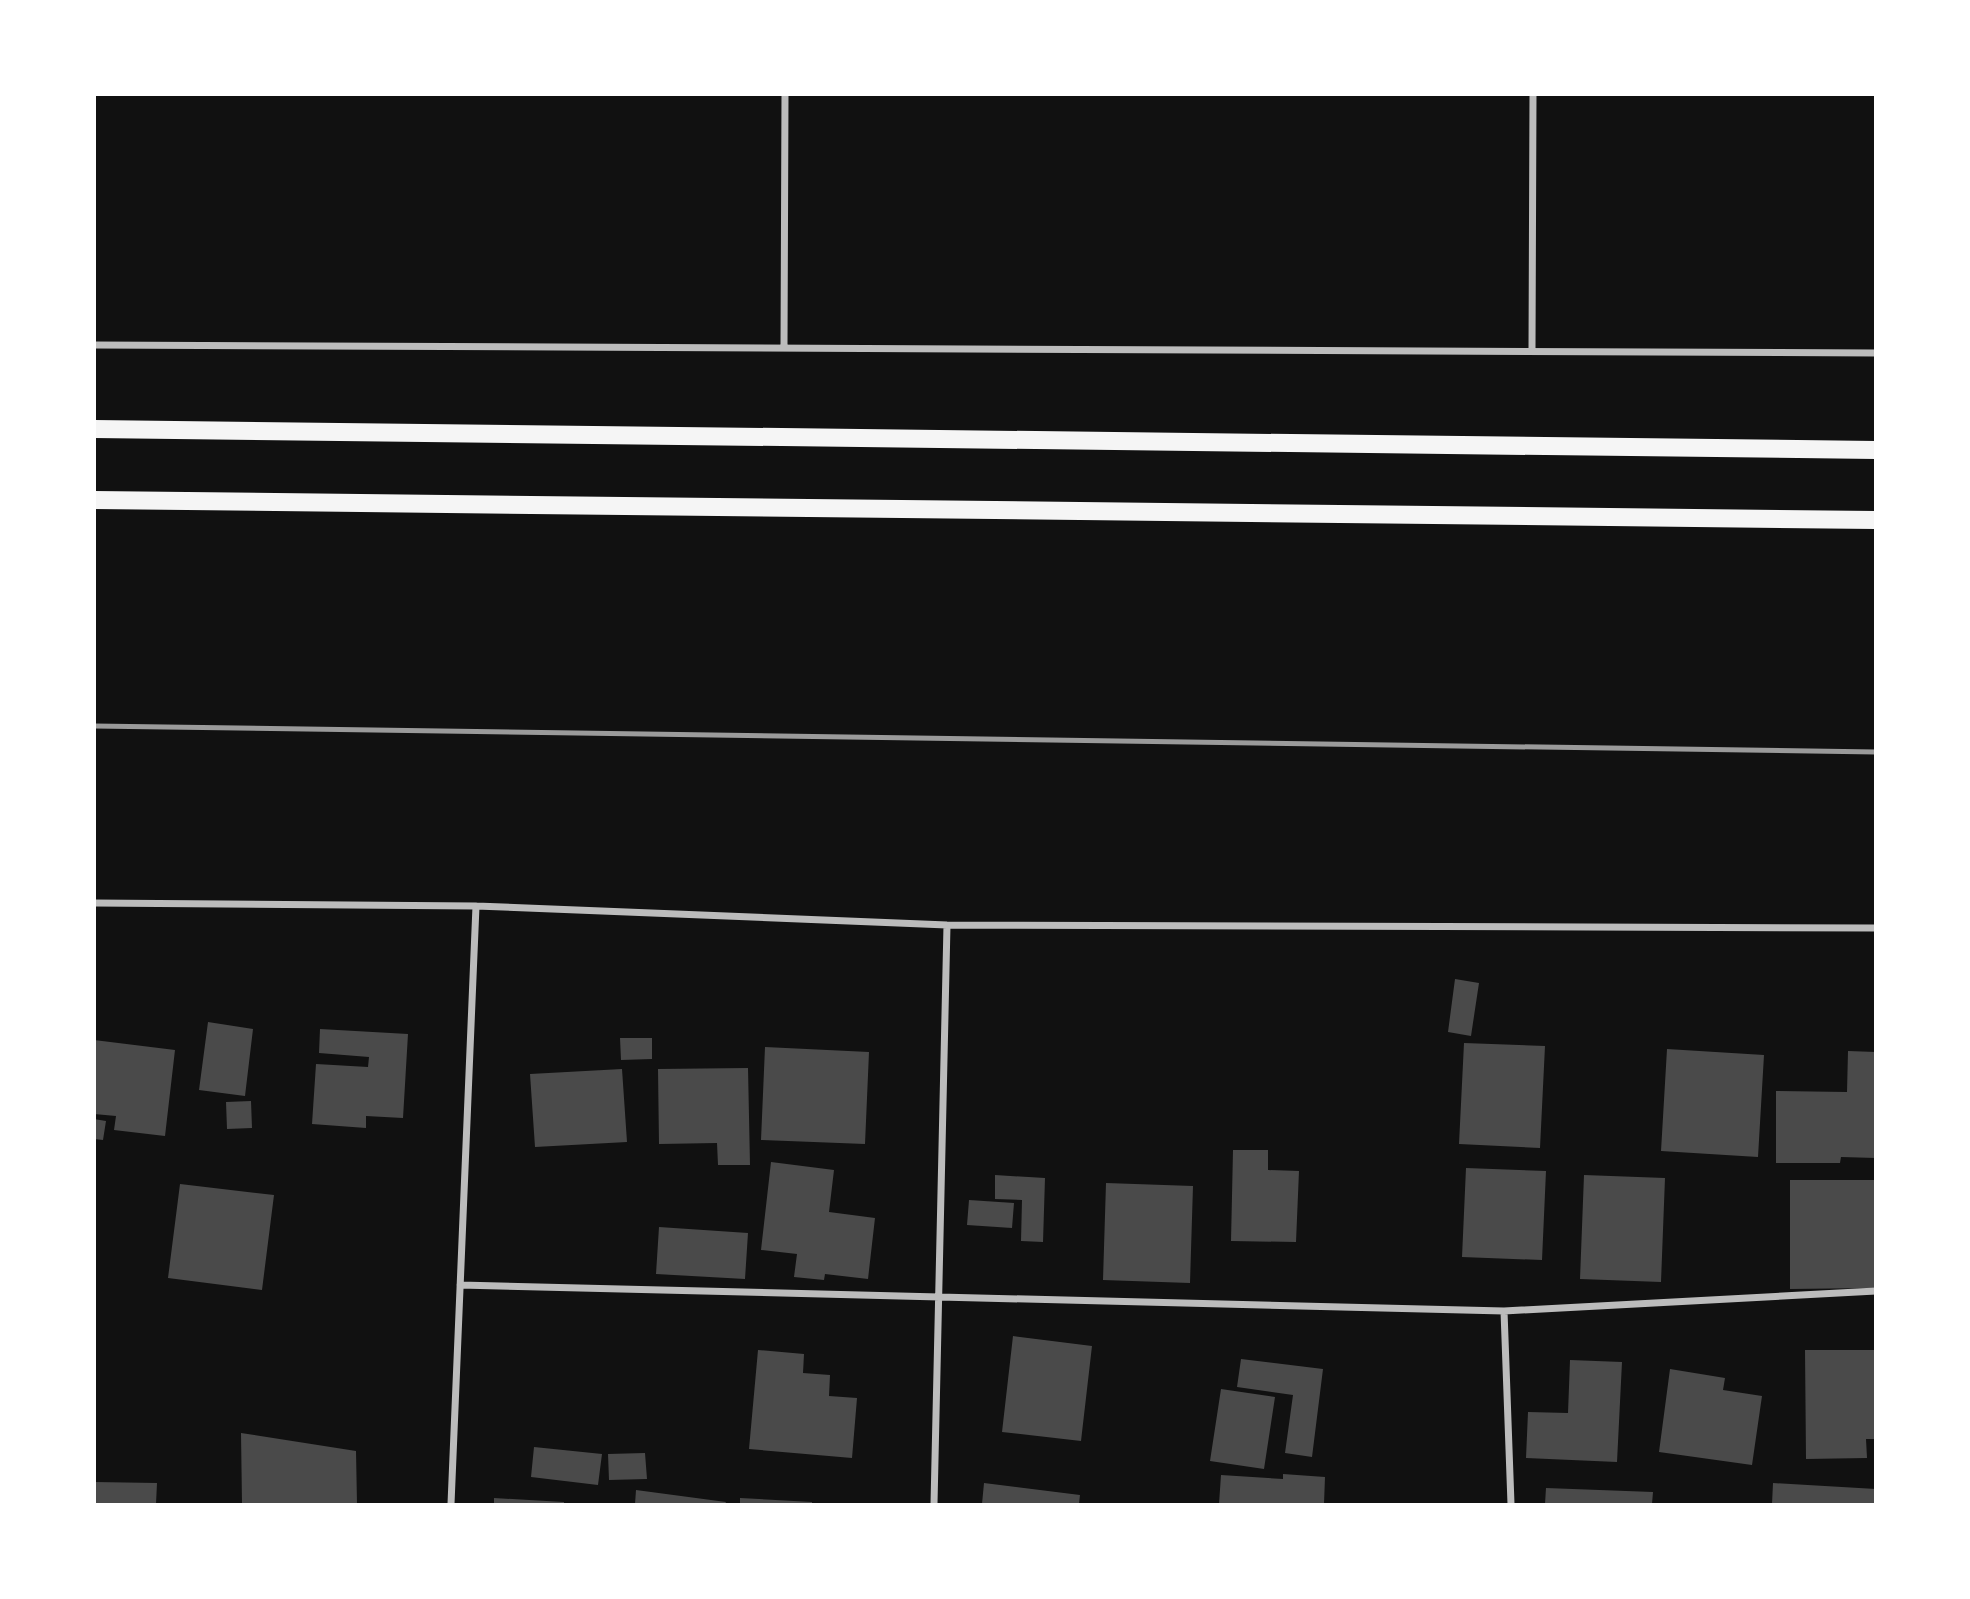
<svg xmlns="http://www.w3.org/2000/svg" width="1970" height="1599" viewBox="0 0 1970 1599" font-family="Figtree,sans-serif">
  <rect width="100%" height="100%" fill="#111"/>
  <path fill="#4a4a4a" d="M1455,979L1479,983L1471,1036L1448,1032Z
    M208,1022L253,1029L245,1096L199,1090Z
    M320,1029L408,1034L403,1118L366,1116V1128L312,1124L316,1064L368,1067L369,1057L319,1053Z
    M620,1038H652V1059L621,1060Z
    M94,1040L175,1050L165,1136L114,1130L116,1116L94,1114Z
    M1464,1043L1545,1046L1540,1148L1459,1144Z
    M765,1047L869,1052L865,1144L761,1140Z
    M1667,1049L1764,1055L1758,1157L1661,1151Z
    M1848,1051L1876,1052V1158L1841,1157L1840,1163H1776V1091L1847,1092Z
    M748,1068L750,1165H718L717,1143L659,1144L658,1069Z
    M622,1069L627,1142L535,1147L530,1074Z
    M251,1101L252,1128L227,1129L226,1102Z
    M94,1119L106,1121L103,1140L94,1139Z
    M1233,1150H1268V1170L1299,1171L1296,1242L1231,1241Z
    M771,1162L834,1170L829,1212L875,1218L868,1279L825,1274L824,1280L794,1277L797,1254L761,1250Z
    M1466,1168L1546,1171L1542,1260L1462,1257Z
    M995,1175L1045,1178L1043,1242L1021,1241L1022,1200L995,1199Z
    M1584,1175L1665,1178L1661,1282L1580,1279Z
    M1790,1180H1876V1288L1790,1289Z
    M1106,1183L1193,1186L1190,1283L1103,1280Z
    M180,1184L274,1195L262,1290L168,1278Z
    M969,1200L1014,1203L1012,1228L967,1225Z
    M659,1227L748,1233L745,1279L656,1274Z
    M1013,1336L1092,1346L1081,1441L1002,1432Z
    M758,1350L804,1354L803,1373L830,1375L829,1396L857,1398L852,1458L749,1449Z
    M1805,1350H1876V1439H1866L1867,1458L1806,1459Z
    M1241,1359L1323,1369L1312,1457L1285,1453L1293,1395L1237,1387Z
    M1570,1360L1622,1362L1617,1462L1526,1458L1528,1412L1568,1413Z
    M1670,1369L1725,1378L1723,1390L1762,1396L1752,1465L1659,1452Z
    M1221,1389L1275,1397L1264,1469L1210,1461Z
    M241,1433L356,1451L357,1504H242Z
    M534,1447L602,1454L598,1485L531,1477Z
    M645,1453L647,1479L609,1480L608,1454Z
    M1283,1474L1325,1477L1324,1504H1219L1221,1475L1283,1479Z
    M94,1482L157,1483L156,1504H94Z
    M984,1483L1080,1495L1079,1504H982Z
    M1773,1483L1876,1489V1504H1772Z
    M1546,1488L1653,1492L1652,1504H1545Z
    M636,1490L726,1502L725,1504H635Z
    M494,1498L564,1502V1504H494Z
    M740,1498L812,1502V1504H740Z"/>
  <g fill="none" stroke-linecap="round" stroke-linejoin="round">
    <path stroke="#bcbcbc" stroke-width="7" d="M94,345L1876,353
      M784,347L785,94
      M1532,349L1533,94
      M94,903L476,906L947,925L1876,928
      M460,1285L1504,1311L1876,1291
      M1504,1311L1511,1504
      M451,1504L476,906
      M934,1504L947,925"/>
    <path stroke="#f5f5f5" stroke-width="18" d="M94,429L1876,450
      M94,500L1876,520"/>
    <path stroke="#9a9a9a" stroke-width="5" d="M94,726L1876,752"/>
  </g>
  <rect width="1970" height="1599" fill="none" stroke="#ffffff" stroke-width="192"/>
</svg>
